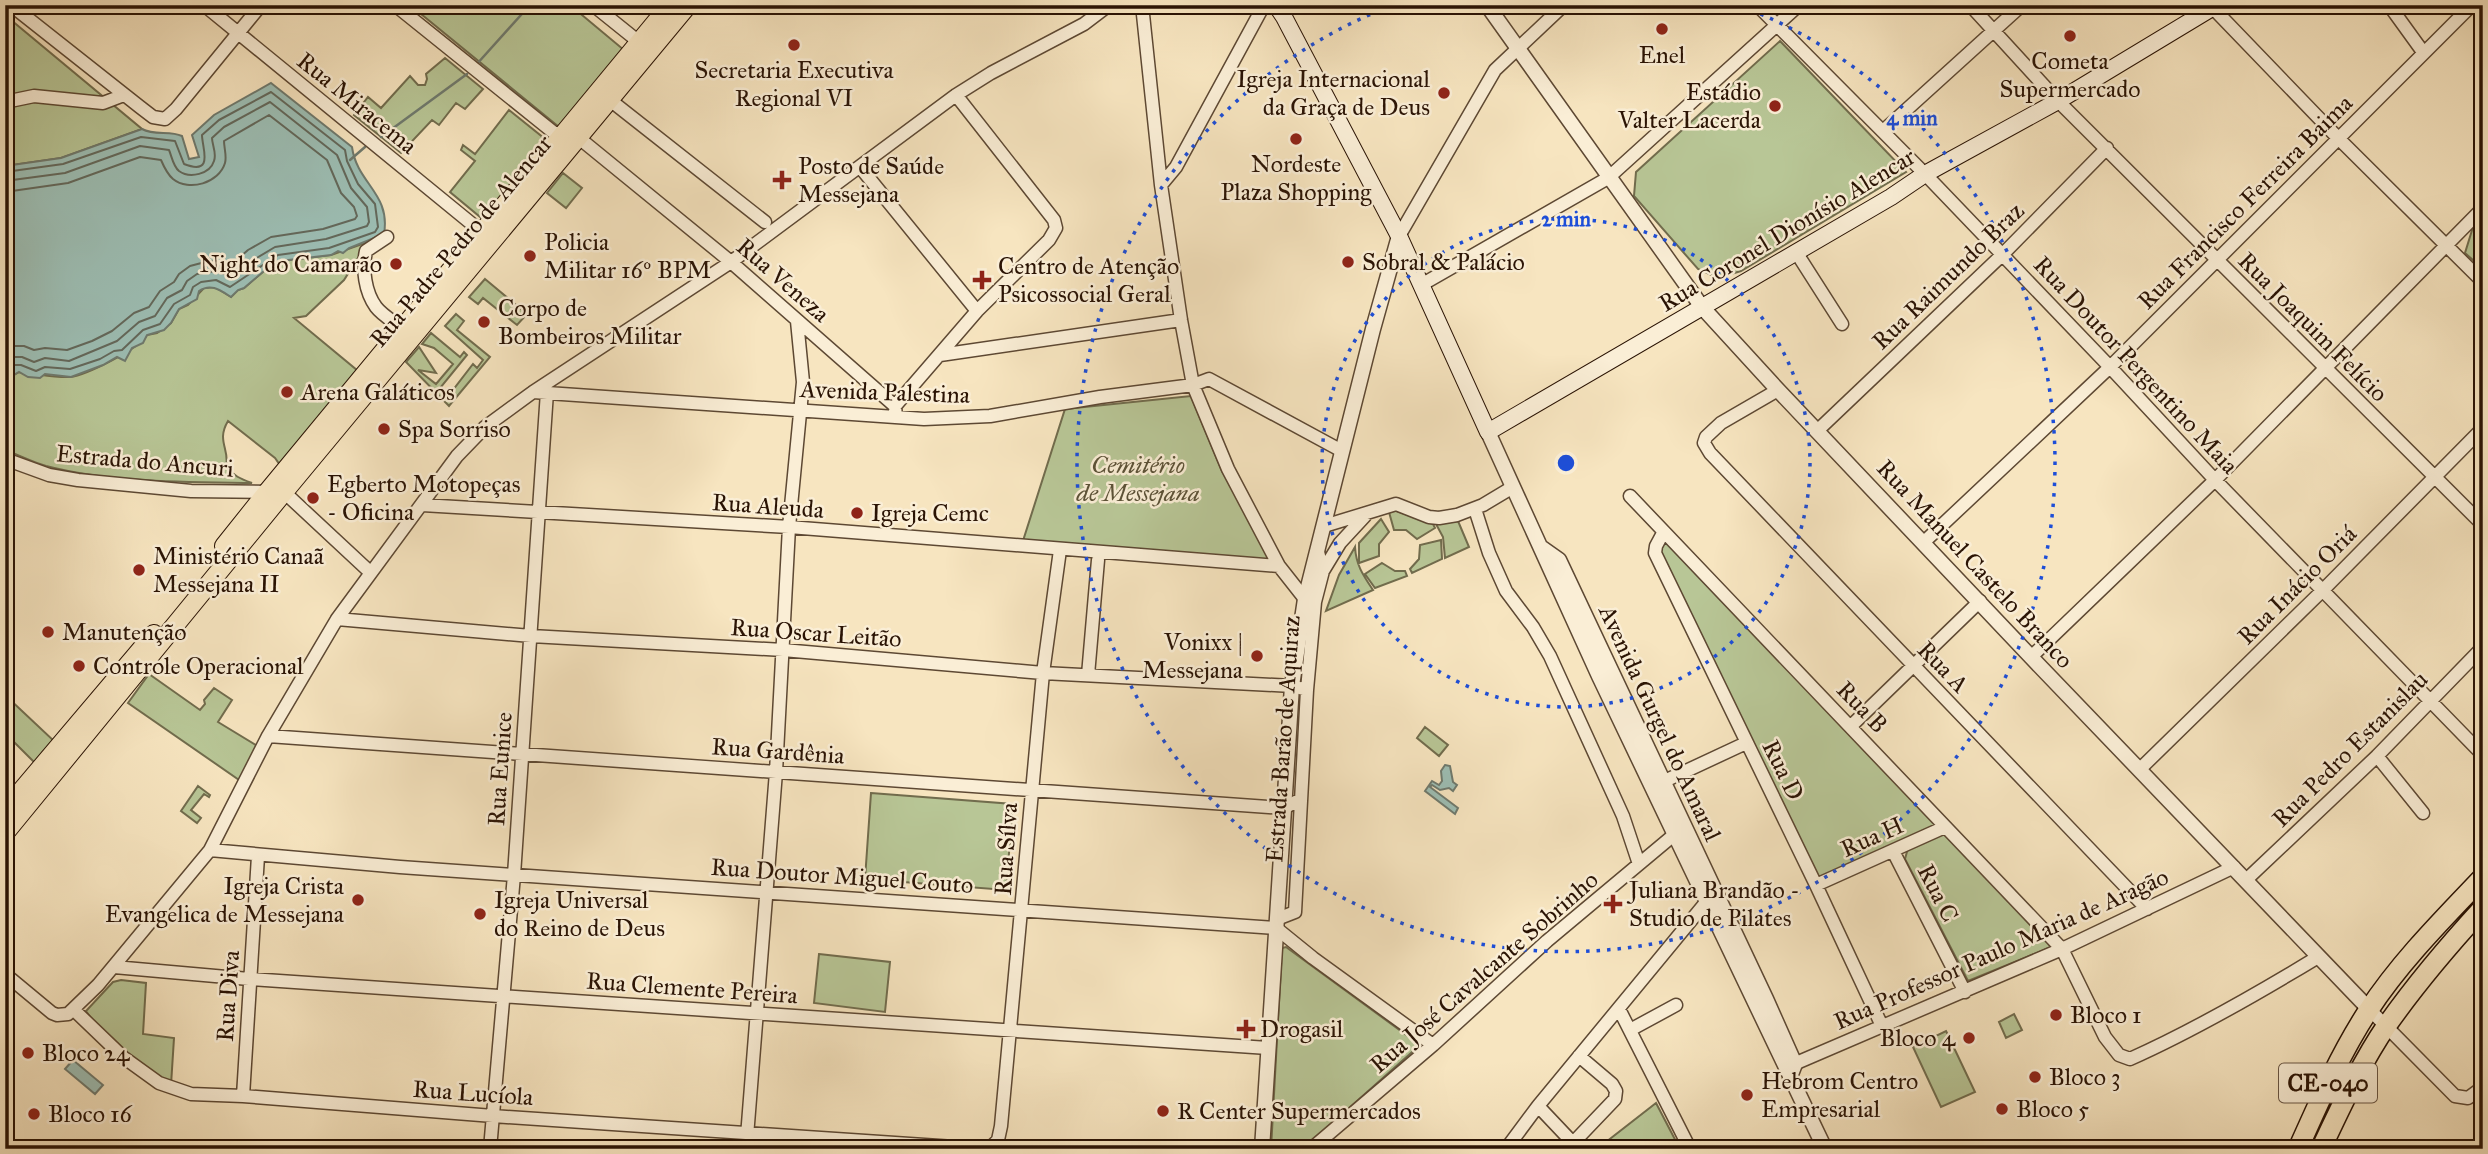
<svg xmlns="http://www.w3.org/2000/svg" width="2488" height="1154" viewBox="0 0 2488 1154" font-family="'IM FELL Great Primer',serif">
  <rect width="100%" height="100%" fill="#f7e5c0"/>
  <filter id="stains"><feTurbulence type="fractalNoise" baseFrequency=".00286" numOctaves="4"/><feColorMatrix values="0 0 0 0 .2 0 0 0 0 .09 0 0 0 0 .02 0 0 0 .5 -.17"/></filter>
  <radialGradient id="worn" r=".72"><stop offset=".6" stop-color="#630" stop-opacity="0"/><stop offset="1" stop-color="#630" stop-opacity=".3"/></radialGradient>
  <path fill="#b8c696" stroke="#716c4d" stroke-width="2" d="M410,5H570L624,50L559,127Z
    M5,15L142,129L61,158L5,166Z
    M1780,41L1906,172L1741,271L1718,278L1698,269L1634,196L1636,172Z
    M445,58L483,89L465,109L456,103L439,125L432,120L401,153L354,115L368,97L381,108L410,76L418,85H425L427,79L426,74Z
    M509,110L550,143L485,221L450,192L475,161L461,150L463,145L475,154Z
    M563,173L582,188L566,208L547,193Z
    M2483,218V269L2465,253L2473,227Z
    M368,242L344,280L306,316L294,318L358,371L280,465L275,458L228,421C216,441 230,449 226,466C233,476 241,479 252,483C184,482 112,483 46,466C32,462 19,455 5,450V370L12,376L19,372C35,373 54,378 70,377C86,375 139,349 147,335L157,333L171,323L179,309L188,305L204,288L215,287L231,297L238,290L244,288L264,271L280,261L331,255Z
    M485,279L527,314L517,325L483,298L478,304L469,297Z
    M456,314L464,321L457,330L490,357L449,406L406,362L419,347L436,373L418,370L436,384L453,364L434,348L422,344L431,333L460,357L464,352L467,355L440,388L449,395L473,364L477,368L483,360L445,326Z
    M1191,396L1222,471L1277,569L1022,544L1065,409Z
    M1394,510L1433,524L1435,528L1417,539L1406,530H1394L1389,512Z
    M1381,519L1389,532L1379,544V556L1359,563V543Z
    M1458,521L1469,547L1445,558L1443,537L1436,524Z
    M1663,534L1945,827L1816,885L1656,552Z
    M1441,540L1442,559L1412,573L1410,569L1419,559L1420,545Z
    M1355,547C1356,565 1363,575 1373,590L1326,611L1339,575Z
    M1382,563L1395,571H1405L1407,576L1375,588L1365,574Z
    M149,674L200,710L205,704L204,700L214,688L232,700L218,722L259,747L242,782L128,703Z
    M5,695L54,741L36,764L5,733Z
    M1425,727L1448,745L1439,756L1417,738Z
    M198,786L210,795L209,797L204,794L191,810L201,818L197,823L181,811Z
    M871,793L1013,804L1006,890L865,879Z
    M1948,832L2050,945L2049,948L1968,981L1905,859L1908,848Z
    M1286,947L1420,1045L1303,1149H1271L1282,948Z
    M819,954L890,962L885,1012L814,1003Z
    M121,980L146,983L143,1034L174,1038L171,1085C142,1066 106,1041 86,1011L113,982Z
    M2014,1014L2022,1030L2006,1038L1999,1022Z
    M1946,1031L1975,1092L1941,1107L1913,1047Z
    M1656,1103L1680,1149H1597Z"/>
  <path fill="#9dbfb5" stroke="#6f7a6e" stroke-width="2" d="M271,83L352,147C357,184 391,193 384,234L349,248L343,253L338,251L331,255L280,261L264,271L244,288L238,290L231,297C220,290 211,283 199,291L197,299L179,309L171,323L164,330L147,335L143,343L132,348L125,361L117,357L103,365L71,377L45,374L40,378L28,377L19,372L12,376L5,370V166L61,158L142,129C155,136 170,130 182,136L189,159L199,157L192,135L214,115Z
    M1445,765L1450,766L1453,782L1457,785L1453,791L1449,788L1440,790L1432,785L1430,787L1458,808L1455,814L1425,791L1432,781L1439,785L1442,781L1441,771Z
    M73,1060L103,1085L95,1094L65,1069Z"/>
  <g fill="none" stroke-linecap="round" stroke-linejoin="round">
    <path stroke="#64695c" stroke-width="2" d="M5,172L63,164L141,137L175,141L184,164C215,176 202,148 202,135L219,120L271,92L345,150L347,161L358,184L375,204L378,227L375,232L329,248L278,255L230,287L216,280L201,282L193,287L190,295L174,304L160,324L143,330L122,350L114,351L100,359L70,369L45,367L36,371L21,365H5
      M5,181L65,173L140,146L169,150C172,157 173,166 179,171C190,179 210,174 214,161C217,153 212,145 212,138L224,127L270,102L337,155L351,188L367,207L369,222L367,226L326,239L275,247L255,259L238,273L230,276L216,271L197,274L187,281L182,290L167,298L155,316L139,322L117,341L69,361L45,358L34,362L22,357H5
      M5,192L68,183L140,157L161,160C164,167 167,174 173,179C189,192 219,183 225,163C227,156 224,148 224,141L269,115L327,160L341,193L354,207L357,216L355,219L323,229L271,237L248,250L232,264L209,261L190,266L179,274L174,282L160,291L149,307L134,313L112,331L92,341L67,350L45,348L34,350L24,346H5"/>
    <path stroke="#6f7a6e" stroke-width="2.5" d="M476,65L530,5
      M381,137L467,74
      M350,160L365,147"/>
    <g stroke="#5d4833" stroke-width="15">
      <path id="minor" d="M11,5L140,107L153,117L165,119L176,109L261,5
        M204,5L483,233
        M395,5L553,132L579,138L731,262L895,406L896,417
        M593,5L639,42
        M1142,5L1161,185L1181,320L1193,385L1228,469L1279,566L1305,599
        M1757,5L1925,174L2110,367L2215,480L2483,755
        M1970,5L2058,101L2483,525
        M2210,5L2339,139L2483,282
        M2389,5L2423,52
        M610,100L765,222
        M5,102L34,96L103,103L124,95
        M1883,131L2022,5
        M860,167L977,311
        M1161,185L1176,167L1264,5
        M1399,236L1495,70L1564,5
        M387,237L366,251C362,269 365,292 376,307C382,315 394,322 403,329
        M1796,252L1842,324
        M1421,285L1608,178L1799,5
        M940,355L1181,320
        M1778,390L1721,423L1706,437L1704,443L1710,453L2147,909
        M533,392L924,419L990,416L1100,397L1193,385L1209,379L1342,451
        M895,406L977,311L1049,240L1056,228L1054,220L956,95
        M1817,431L2002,255L2107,148
        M5,459L49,475L78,480L191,491L284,492L371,573
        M1630,496L2062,949L2105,1037L2119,1055L2130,1059C2195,1030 2257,994 2318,957
        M422,505L789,527L1279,566
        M1475,509L1489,553L1506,591L1533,627L1550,656L1623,816L1639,864
        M1324,526L1396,504L1429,517L1439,518L1457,515L1483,505L1513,487
        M1663,533L1656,546L1655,553L1816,885L1882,1026
        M1924,542L2110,367L2472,5
        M1323,571L1340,543L1365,516
        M337,619L531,636L783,650L1043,673L1292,686L1307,690
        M2031,657L2215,480L2483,208
        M1088,675L1098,560
        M1851,726L1980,601
        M268,736L1284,808L1301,799
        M2377,756L2423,813
        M2139,770L2322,591L2483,428
        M1656,785L1746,743
        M210,850L400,867L1276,928L1313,958L1433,1045
        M1893,851L1965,992
        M2246,880L2377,756L2483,647
        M1816,885L1945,827
        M1277,919L1295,912L1307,690L1315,602L1323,571L1318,552
        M114,967L249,979L1268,1048
        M5,974L52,1013L57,1015L68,1014L98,985L210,850L268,736L337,619L457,456L485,427L533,392L731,262L956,95L991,73L1084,24L1109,5
        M1619,1009L1690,1149
        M2369,1009L2455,1096L2468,1098L2483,1087
        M74,1010L123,1057L159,1083L191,1094L243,1096L493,1116L984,1149
        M1630,1030L1676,1005
        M1787,1067L2062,949L2234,867
        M243,1096L258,856
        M1538,1106L1573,1143L1615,1099L1616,1091L1612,1084L1579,1056
        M490,1149L514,875L547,392
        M746,1149L776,772L789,527L803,382L797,321
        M989,1149L998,1140L1001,1126L1043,673L1060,550
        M1311,1149L1433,1045L1547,941L1681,829
        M1506,1149L1538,1106L1712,895"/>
    </g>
    <g stroke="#5d4833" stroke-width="17">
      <path id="tertiary" d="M1487,5L1702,307L1778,390L2031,657L2369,1009
        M1488,432L1599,676L1825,1149
        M1542,548L1559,560L1766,999L1795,1064L1790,1077
        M1262,1149L1292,686L1305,599L1373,329L1399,236"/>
    </g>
    <g stroke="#2a1304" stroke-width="18">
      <path id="secondary" d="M1276,5L1284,17L1399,236L1488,432L1891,197L1925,174L2058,101L2217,5"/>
    </g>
    <g stroke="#2a1304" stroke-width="20">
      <path id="primary" d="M224,546L268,491L670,5
        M5,810L154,634
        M5,833L284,492L688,5"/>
    </g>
    <g stroke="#2a1304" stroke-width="22">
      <path id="trunk" d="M2298,1149C2319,1102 2340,1054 2368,1011C2400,962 2443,919 2483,877
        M2321,1149C2341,1107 2361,1063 2387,1025C2416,984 2449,945 2483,908"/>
    </g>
    <use href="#minor" stroke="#faeed6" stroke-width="12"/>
    <use href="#tertiary" stroke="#faeed6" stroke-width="14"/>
    <use href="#secondary" stroke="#faeed6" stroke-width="16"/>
    <use href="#primary" stroke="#f7e5c0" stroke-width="18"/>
    <use href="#trunk" stroke="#f7e5c0" stroke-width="19"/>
  </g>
  <g fill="none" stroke="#1d4ed8" stroke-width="3.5" stroke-dasharray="3.5 7">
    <circle cx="1566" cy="463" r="244"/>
    <path d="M1741 6A489 489 0 1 1 1391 6"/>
  </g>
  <g fill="#8f2418" stroke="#faeed6" stroke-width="2.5">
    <circle cx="1662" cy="29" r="7"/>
    <circle cx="2070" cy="36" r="7"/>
    <circle cx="794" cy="45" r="7"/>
    <circle cx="1444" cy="93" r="7"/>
    <circle cx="1775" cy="106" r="7"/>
    <circle cx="1296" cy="139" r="7"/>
    <path d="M778.5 169.5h7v7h7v7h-7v7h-7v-7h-7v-7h7z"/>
    <circle cx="530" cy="256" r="7"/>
    <circle cx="1348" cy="262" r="7"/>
    <circle cx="396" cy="264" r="7"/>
    <path d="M978.5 269.5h7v7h7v7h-7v7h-7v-7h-7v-7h7z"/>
    <circle cx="484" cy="322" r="7"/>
    <circle cx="287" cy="392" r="7"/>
    <circle cx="384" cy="429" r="7"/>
    <circle cx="313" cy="498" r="7"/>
    <circle cx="857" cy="513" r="7"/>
    <circle cx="139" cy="570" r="7"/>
    <circle cx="48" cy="632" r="7"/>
    <circle cx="1257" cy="656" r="7"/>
    <circle cx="79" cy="666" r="7"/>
    <circle cx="358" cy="900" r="7"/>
    <path d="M1609.5 893.5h7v7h7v7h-7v7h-7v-7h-7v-7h7z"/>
    <circle cx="480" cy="914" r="7"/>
    <circle cx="2056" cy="1015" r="7"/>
    <path d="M1242.5 1018.5h7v7h7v7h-7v7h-7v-7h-7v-7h7z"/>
    <circle cx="1969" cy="1038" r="7"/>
    <circle cx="28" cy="1053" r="7"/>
    <circle cx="2035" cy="1077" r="7"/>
    <circle cx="1747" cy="1095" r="7"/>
    <circle cx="2002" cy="1109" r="7"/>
    <circle cx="1163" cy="1111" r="7"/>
    <circle cx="34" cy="1114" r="7"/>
  </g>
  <g text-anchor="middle" stroke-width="5" stroke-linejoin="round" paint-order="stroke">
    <rect fill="#faeed6" stroke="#685543" stroke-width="2" x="2279" y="1063.5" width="98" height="39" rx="5"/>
    <g font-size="23" font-weight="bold" fill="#2a1304">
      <text x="2328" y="1091">CE-040</text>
    </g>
    <g font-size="24" fill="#2a1304" stroke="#faeed6" text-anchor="start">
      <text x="1662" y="63" text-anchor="middle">Enel</text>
      <text x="2070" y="69" text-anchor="middle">Cometa<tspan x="2070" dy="28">Supermercado</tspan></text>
      <text x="794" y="78" text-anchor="middle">Secretaria Executiva<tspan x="794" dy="28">Regional VI</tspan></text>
      <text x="1430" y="87" text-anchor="end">Igreja Internacional<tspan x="1430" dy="28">da Graça de Deus</tspan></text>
      <text x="1761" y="100" text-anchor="end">Estádio<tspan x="1761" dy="28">Valter Lacerda</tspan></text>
      <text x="1296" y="172" text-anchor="middle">Nordeste<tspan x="1296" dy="28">Plaza Shopping</tspan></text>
      <text x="798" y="174">Posto de Saúde<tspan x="798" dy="28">Messejana</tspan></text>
      <text x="544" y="250">Policia<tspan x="544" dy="28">Militar 16º BPM</tspan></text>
      <text x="1362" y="270">Sobral &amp; Palácio</text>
      <text x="382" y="272" text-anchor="end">Night do Camarão</text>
      <text x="998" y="274">Centro de Atenção<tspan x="998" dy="28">Psicossocial Geral</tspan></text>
      <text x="498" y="316">Corpo de<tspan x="498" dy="28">Bombeiros Militar</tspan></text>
      <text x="301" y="400">Arena Galáticos</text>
      <text x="398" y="437">Spa Sorriso</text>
      <text x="327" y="492">Egberto Motopeças<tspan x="327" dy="28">- Oficina</tspan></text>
      <text x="871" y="521">Igreja Cemc</text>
      <text x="153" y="564">Ministério Canaã<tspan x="153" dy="28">Messejana II</tspan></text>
      <text x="62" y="640">Manutenção</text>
      <text x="1243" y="650" text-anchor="end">Vonixx |<tspan x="1243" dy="28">Messejana</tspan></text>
      <text x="93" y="674">Controle Operacional</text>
      <text x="344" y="894" text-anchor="end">Igreja Crista<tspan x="344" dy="28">Evangelica de Messejana</tspan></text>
      <text x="1629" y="898">Juliana Brandão -<tspan x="1629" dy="28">Studio de Pilates</tspan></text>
      <text x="494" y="908">Igreja Universal<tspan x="494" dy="28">do Reino de Deus</tspan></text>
      <text x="2070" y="1023">Bloco 1</text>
      <text x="1260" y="1037">Drogasil</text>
      <text x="1955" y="1046" text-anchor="end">Bloco 4</text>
      <text x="42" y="1061">Bloco 24</text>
      <text x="2049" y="1085">Bloco 3</text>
      <text x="1761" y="1089">Hebrom Centro<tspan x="1761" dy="28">Empresarial</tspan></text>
      <text x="2016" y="1117">Bloco 5</text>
      <text x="1177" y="1119">R Center Supermercados</text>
      <text x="48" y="1122">Bloco 16</text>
    </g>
    <g font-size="24" fill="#2a1304" stroke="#faeed6">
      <text transform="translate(357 103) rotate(39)" y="8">Rua Miracema</text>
      <text transform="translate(2245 202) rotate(-45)" y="8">Rua Francisco Ferreira Baima</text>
      <text transform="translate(1787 230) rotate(-31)" y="8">Rua Coronel Dionísio Alencar</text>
      <text transform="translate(461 241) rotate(-50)" y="8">Rua Padre Pedro de Alencar</text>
      <text transform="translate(1948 276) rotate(-44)" y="8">Rua Raimundo Braz</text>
      <text transform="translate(783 280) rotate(41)" y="8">Rua Veneza</text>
      <text transform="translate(2313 327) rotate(45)" y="8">Rua Joaquim Felício</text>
      <text transform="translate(2136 365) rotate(47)" y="8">Rua Doutor Pergentino Maia</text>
      <text transform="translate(885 392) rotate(2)" y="8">Avenida Palestina</text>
      <text transform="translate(145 461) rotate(5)" y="8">Estrada do Ancuri</text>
      <text transform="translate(768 506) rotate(4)" y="8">Rua Aleuda</text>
      <text transform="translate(1975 564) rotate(47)" y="8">Rua Manuel Castelo Branco</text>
      <text transform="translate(2297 585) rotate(-45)" y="8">Rua Inácio Oriá</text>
      <text transform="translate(816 633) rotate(4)" y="8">Rua Oscar Leitão</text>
      <text transform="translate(1943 667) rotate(46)" y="8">Rua A</text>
      <text transform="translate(1862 707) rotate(46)" y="8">Rua B</text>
      <text transform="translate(1660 723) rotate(65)" y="8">Avenida Gurgel do Amaral</text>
      <text transform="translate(1283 739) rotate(-86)" y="8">Estrada Barão de Aquiraz</text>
      <text transform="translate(2350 749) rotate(-45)" y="8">Rua Pedro Estanislau</text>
      <text transform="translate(778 751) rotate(4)" y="8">Rua Gardênia</text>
      <text transform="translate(500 769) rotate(-86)" y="8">Rua Eunice</text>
      <text transform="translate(1783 770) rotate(64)" y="8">Rua D</text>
      <text transform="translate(1872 837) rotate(-24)" y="8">Rua H</text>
      <text transform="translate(1006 849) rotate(-86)" y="8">Rua Sílva</text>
      <text transform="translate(842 876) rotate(4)" y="8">Rua Doutor Miguel Couto</text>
      <text transform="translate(1938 893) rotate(63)" y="8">Rua C</text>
      <text transform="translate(2001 949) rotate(-24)" y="8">Rua Professor Paulo Maria de Aragão</text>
      <text transform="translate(1484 972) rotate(-41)" y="8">Rua José Cavalcante Sobrinho</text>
      <text transform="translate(692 988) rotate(4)" y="8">Rua Clemente Pereira</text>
      <text transform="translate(228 996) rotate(-86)" y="8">Rua Diva</text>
      <text transform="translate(473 1093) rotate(4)" y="8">Rua Lucíola</text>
    </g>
    <g font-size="24" font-style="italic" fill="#5c5237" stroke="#faeed6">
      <text x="1138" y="473">Cemitério<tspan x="1138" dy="28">de Messejana</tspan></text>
    </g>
  </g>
  <circle cx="1566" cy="463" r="10" fill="#1d4ed8" stroke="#faeed6" stroke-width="3.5"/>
  <g font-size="21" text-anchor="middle" font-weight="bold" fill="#1d4ed8" stroke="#faeed6" stroke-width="5" stroke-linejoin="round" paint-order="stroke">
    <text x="1912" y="125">4 min</text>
    <text x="1566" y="226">2 min</text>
  </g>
  <rect width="2488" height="1154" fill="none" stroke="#f7e5c0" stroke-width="28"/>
  <rect x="7" y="7" width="2474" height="1140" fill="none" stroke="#2a1304" stroke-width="3.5"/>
  <rect x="14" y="14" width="2460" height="1126" fill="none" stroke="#2a1304" stroke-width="2"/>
  <rect width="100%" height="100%" filter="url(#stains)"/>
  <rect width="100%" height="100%" fill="url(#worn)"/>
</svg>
